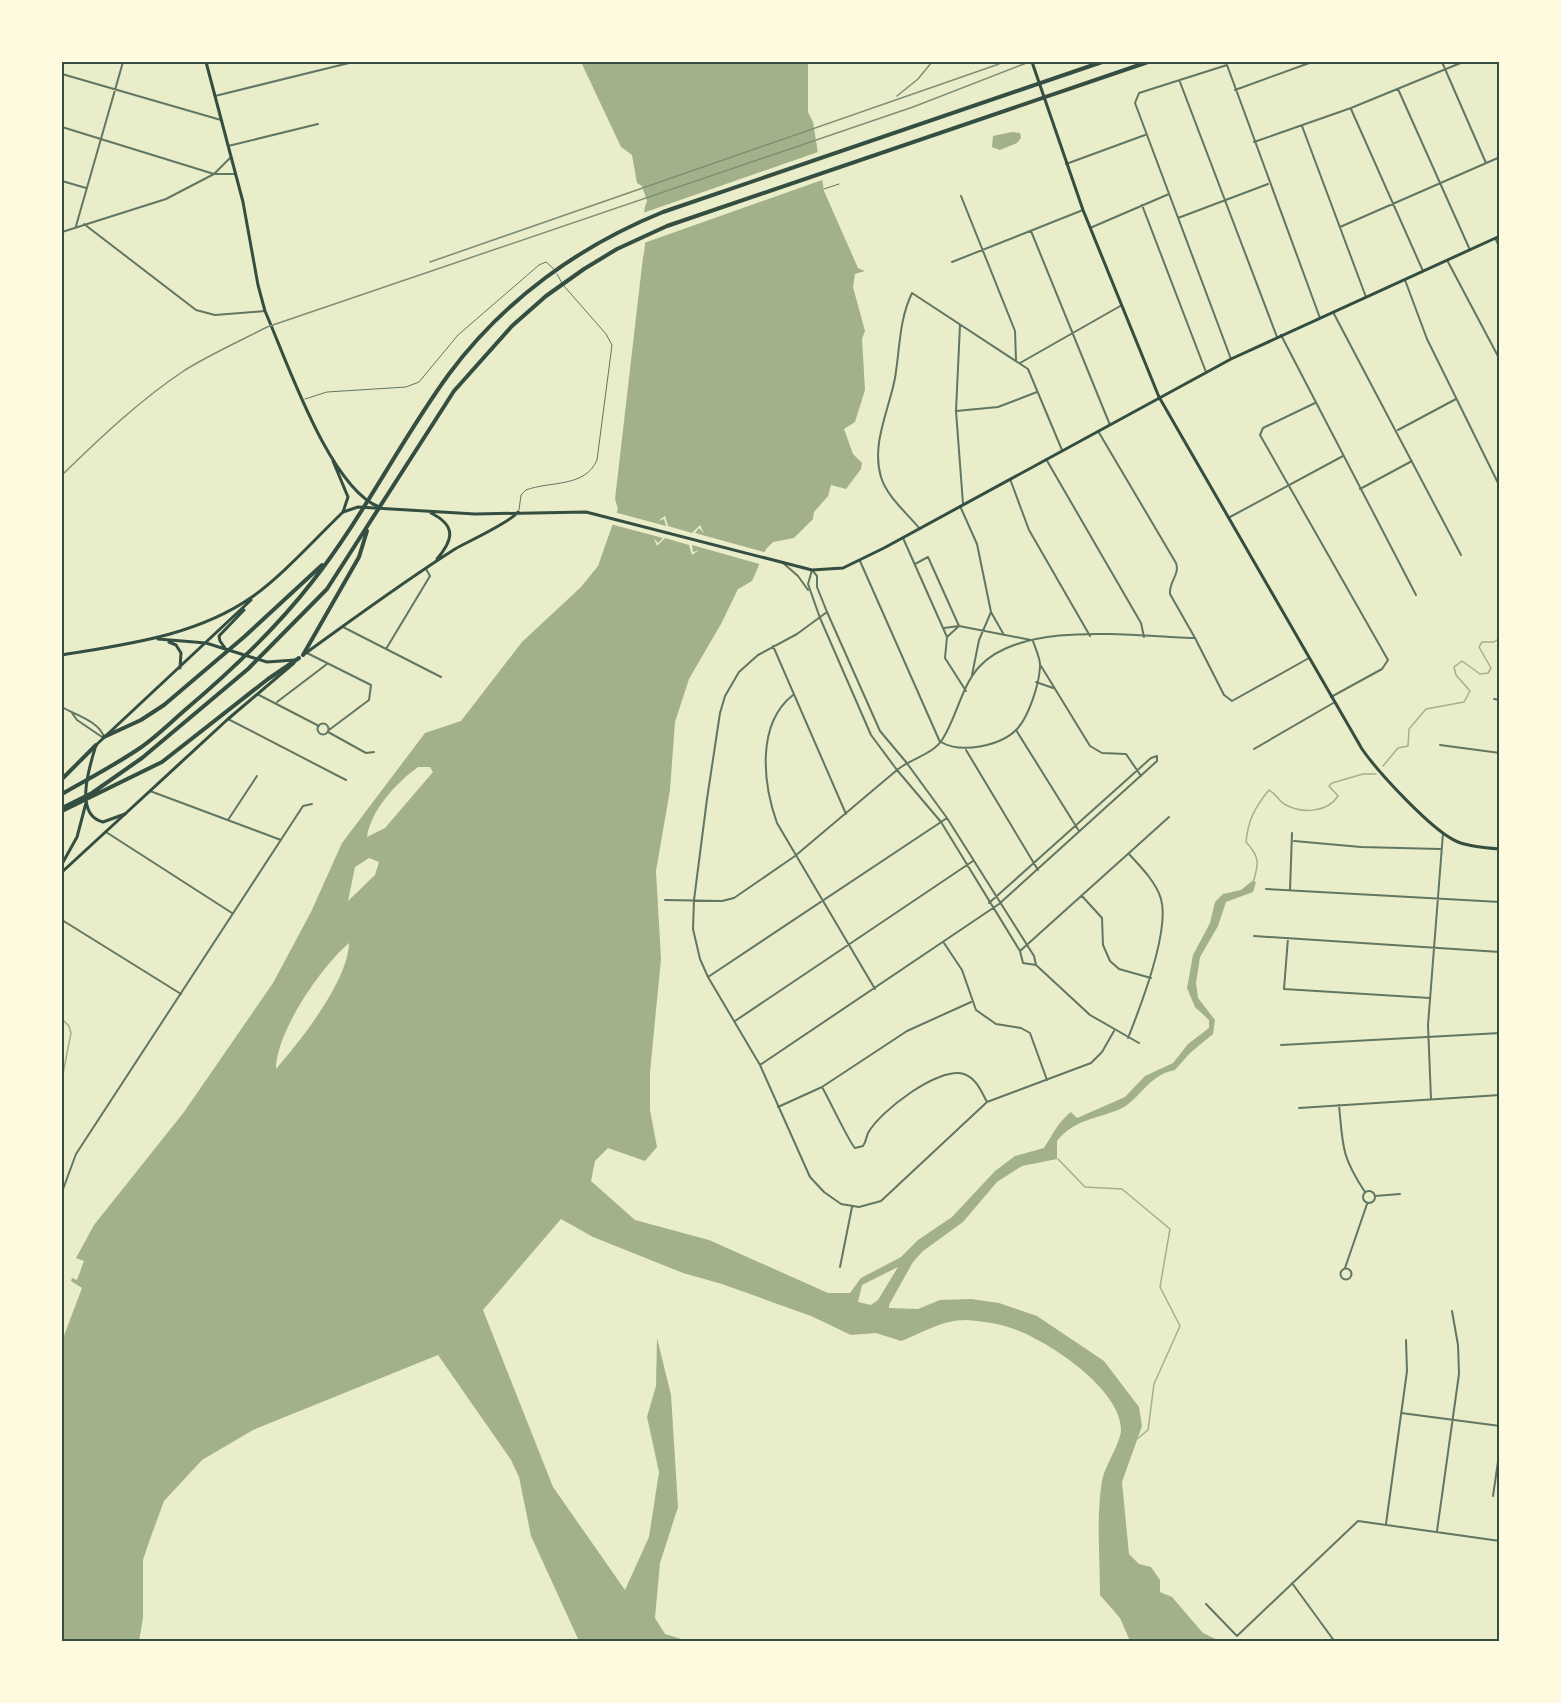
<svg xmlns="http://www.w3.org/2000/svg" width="1561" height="1703" viewBox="0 0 1561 1703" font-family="Inter,sans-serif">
  <rect width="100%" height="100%" fill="#e9edc9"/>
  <path fill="#a3b18a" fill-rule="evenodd" d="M581,62H808V112L813,122L824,191L858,268L865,271L855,274L853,287L865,331L862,339L865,390L855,422L844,429L853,454L862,463L861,469L846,489L831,485L828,496L814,512L813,519L794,538L773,542L766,549L752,581L738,589L721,624L689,679L675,722L670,790L656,871L661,959L650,1072V1110L657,1147L645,1161L608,1148L595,1161L591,1181L635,1220L709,1240L828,1293H850L861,1278L901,1257L918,1240L952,1217L995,1171L1015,1156L1044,1148C1053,1134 1058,1122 1071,1112L1077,1118L1125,1097L1145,1076L1173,1063L1188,1044L1209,1028V1020L1195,1007L1187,988L1193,955L1210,923L1215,902L1223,894L1241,890L1252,881L1256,882L1253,892L1226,902L1218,926L1200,957L1196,983L1198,998L1215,1020L1213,1034L1190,1053L1175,1070C1147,1075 1139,1102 1118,1110C1095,1119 1074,1120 1057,1141V1159L1022,1166L997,1182L963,1222L923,1251L913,1262L889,1305V1308L918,1309L940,1300L971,1299L999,1303L1037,1316L1104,1361L1139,1407L1142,1426L1122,1482L1129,1554L1139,1564L1151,1567L1160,1580V1592L1172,1597L1203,1633L1220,1641H1130L1120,1618L1100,1595C1100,1557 1096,1518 1102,1481C1105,1465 1121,1443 1121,1429C1120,1388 1047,1340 1011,1328C997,1323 980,1321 966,1320C941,1320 923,1333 901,1341L876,1333L851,1335L811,1316L722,1284L683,1273L593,1237L561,1219L483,1310L553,1487L625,1590L649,1537L659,1472L647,1417L656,1386L657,1338L671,1395L678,1507L660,1563L655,1618L665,1634L688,1641H579L531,1536L519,1477L511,1460L438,1355L253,1430L202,1460L164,1501L149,1542L143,1560V1618L139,1641H62V1341L82,1288L71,1281L72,1278L77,1280L84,1261L76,1258L94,1225L184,1112L273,983L311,912L342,843L425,733L461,721L522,642L581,587L598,566L618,509L615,499L643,257C649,238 639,219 647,201L642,186L637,183L632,155L621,147ZM418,767H430L433,772L385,828L367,837C371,810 396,783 418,767ZM369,858L379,862L375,875L348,901L355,867ZM349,943C348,981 301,1040 276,1069C276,1032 321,967 349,943ZM898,1267L878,1300L871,1305L858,1302L862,1285Z
    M1012,132L1020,133L1021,138L1017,143L1000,150L992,147L993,136Z"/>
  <path fill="#e9edc9" d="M821,151L825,179L644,243L640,214Z
    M614,512L666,526L664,519L658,521L665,516L668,526L692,533L700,525L704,533L699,528L695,533L768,553L763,565L692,545L693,552L699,550L692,555L689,545L665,538L657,546L654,538L658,543L663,538L610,524Z"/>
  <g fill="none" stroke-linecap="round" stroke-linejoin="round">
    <path stroke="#a3b18a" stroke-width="1.5" d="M1383,766L1398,748L1408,746L1409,729L1426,709L1464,702L1470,691L1456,675L1454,667L1462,661L1480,674L1488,673L1491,668L1479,647L1482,642H1494L1500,638
      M1253,883C1259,863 1260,857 1246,842C1248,820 1255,807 1269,790C1277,794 1279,802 1286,805C1303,814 1328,812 1338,796L1329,786L1332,783L1363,774H1376
      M62,1019L69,1026L71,1033L62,1079
      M1058,1159L1085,1187L1122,1189L1170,1229L1160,1287L1180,1326L1154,1384L1148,1430L1137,1439"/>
    <path stroke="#617663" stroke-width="1" d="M824,189L839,184
      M557,274L562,283
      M305,399L327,392L406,387L419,382L458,335L539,265L546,262L555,270
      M519,510L521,495L526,490C549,481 585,488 597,460L612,345L606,334L564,286"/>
    <path stroke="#617663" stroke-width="2" d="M1442,62L1486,163
      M1497,62L1500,66
      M62,74L221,120
      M1180,82L1277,337
      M1398,89L1470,250
      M1235,90L1312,62
      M215,96L353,62
      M1351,109L1423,271
      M1302,126L1366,297
      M62,127L214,174L230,158
      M1254,142L1351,108L1463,62
      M228,146L318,124
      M1066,164L1145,135
      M62,181L86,188
      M961,196L1015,331L1016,360
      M1142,205L1206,372
      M1178,218L1268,184
      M84,224L196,310L215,315L265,311
      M76,226L123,62
      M1340,227L1500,157
      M1090,228L1169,194
      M1031,231L1110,425
      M62,232L166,199L214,174H235
      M1495,238L1500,248
      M1447,260L1500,360
      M952,262L1083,210
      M1405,280L1427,339L1500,487
      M1333,312L1461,555
      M960,325L956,411L963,504
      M1281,335L1416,595
      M1231,359L1135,103L1139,93L1227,65L1320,318
      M1020,363L1122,305
      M1315,403L1263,428L1260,435L1388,660L1382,669L1331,697
      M956,411L998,407L1037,392
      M1398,430L1456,399
      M1098,431L1176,563C1180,575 1169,581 1170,594L1195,638
      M1046,459L1141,623L1144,637
      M1010,479L1029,530L1090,636
      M1360,489L1412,461
      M960,506L977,544L991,612L1004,635
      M1230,517L1343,456
      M920,529C907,513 887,497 881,477C871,444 889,410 895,378C900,348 899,320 912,293L1028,369L1062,450
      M903,538L947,637L945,658L966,691
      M860,561L940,742
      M915,564L928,557L959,626L944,628
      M827,612L797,634L758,655L739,672L725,696L720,713L707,799L694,900L693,929L700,959L708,977L760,1065L810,1177L824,1192L841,1204L859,1207L881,1201L987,1102L1091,1063L1102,1052L1114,1031
      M343,627L441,677
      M947,637L959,626L1031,640
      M773,646L846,814
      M386,649L430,576L426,569
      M307,653L371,685L369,700L329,730
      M1041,666L1090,746L1102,753L1126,754L1141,776
      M972,675L979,640L991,612
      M1036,682L1053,688
      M257,694L319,726
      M793,695C756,724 763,784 777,823L875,989
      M1494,699L1500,700
      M277,702L327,664
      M228,719L346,780
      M317.5 729a5.5 5.5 0 1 1 11 0a5.5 5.5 0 1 1-11 0Z
      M1016,730L1079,831
      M328,732L366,753L374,752
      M1440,745L1500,753
      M1254,749L1335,702
      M966,750L1038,870
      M906,762L947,818L1034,956L1036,965L1090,1015L1139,1043
      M150,791L281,840
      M228,820L257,776
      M106,832L232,913
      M1294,841L1361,847L1440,849
      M1266,889L1500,902
      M1290,890L1292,833
      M1082,896L1102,918L1103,945L1110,961L1119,969L1151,978
      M665,900L722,901L734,898L795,856L897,770L941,822L1020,951L1023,963L1036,965
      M989,903L1151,758L1157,756
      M62,920L181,994
      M1254,936L1500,952
      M1288,938L1284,989L1430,998
      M944,943L962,970L976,1010L996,1024L1021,1028L1030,1033L1047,1080
      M1020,951L1169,817
      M708,977L947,818
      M735,1021L973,861
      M1128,1038C1140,1008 1170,930 1161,899C1156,882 1141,867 1129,854
      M1281,1045L1500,1033
      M760,1065L999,904L1157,761V756
      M822,1087C828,1097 850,1144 855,1148L863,1146C866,1142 866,1138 868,1133C880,1111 939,1066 964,1074C977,1079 981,1091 987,1102
      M1431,1099L1428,1025L1443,833
      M1339,1105C1343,1146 1341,1156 1365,1192
      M778,1107L822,1087L907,1031L971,1002
      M1299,1108L1500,1095
      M1363 1197a6 6 0 1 1 12 0a6 6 0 1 1-12 0Z
      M62,1192L76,1154L303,806L312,804
      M1375,1196L1400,1194
      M840,1267L852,1207
      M1345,1268L1367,1204
      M1340.5 1274a5.5 5.5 0 1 1 11 0a5.5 5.5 0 1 1-11 0Z
      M1401,1413L1500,1426
      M1493,1496L1500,1448
      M1386,1524L1407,1371L1406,1340
      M1437,1531L1459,1374L1458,1345L1452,1311
      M1292,1583L1335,1642
      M1206,1604L1237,1636L1358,1521L1500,1541"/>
    <path stroke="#617663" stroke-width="2" d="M783,563L798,576L808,590
      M812,570L808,584L820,618L871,735L897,770C910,759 933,754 942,740C956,719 962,685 979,667C1023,619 1136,637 1195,638L1224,695L1232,701L1309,658
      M812,570L817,576V587L827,612L880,731L906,762
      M62,707C75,715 99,721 104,737
      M72,713L77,720L102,737
      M941,742C961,754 1002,746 1018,728C1029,715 1039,685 1040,667C1041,659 1035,648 1033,641"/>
    <path stroke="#344e41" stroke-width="3" d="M206,62L243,202L258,285L265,311C287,361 329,487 379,507
      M1032,62L1083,210L1159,397L1362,749C1378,772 1433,832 1458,842C1471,847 1486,848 1500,849
      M333,461L348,497L343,512
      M62,864L77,837L86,803
      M62,872L125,814"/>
    <path stroke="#344e41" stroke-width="3" d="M431,513C457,526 453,540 437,559
      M251,600L96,745C90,765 73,815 103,822L125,814L228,719L294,663
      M158,639L206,643L267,662L295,660
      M169,642L176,645L181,653L180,668
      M225,648L220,641L219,636L244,610
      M62,655C127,644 196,636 252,597C282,576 316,538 343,512L358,507L475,514L586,512L812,570L843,568L884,548L1231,359L1500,236
      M303,655C353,619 403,582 455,549C469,541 511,522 518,512"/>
    <path stroke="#344e41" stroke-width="4" d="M303,655L359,557L367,531
      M104,737L141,720L164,705L244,637L322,565
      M62,779L96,745
      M62,794C88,779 115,765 140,748C156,737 170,723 185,710C231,671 275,630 312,582C364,516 400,441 449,374C504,300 579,246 663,212L1102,62
      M62,808L92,793L142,758L248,669L327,589L454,391L512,326L546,296L584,269L617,249L667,226L1148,62
      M62,811L162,762L268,679L299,658"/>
    <path stroke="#7c8e77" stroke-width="1.5" d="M897,96L918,79L932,62
      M430,262L999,64
      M62,475C101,437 140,400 185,370C211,354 240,341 267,327L913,107L1029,62"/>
  </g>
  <rect width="1561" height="1703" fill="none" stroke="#fefae0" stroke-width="126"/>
  <rect x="63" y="63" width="1435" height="1577" fill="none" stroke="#344e41" stroke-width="2"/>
</svg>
